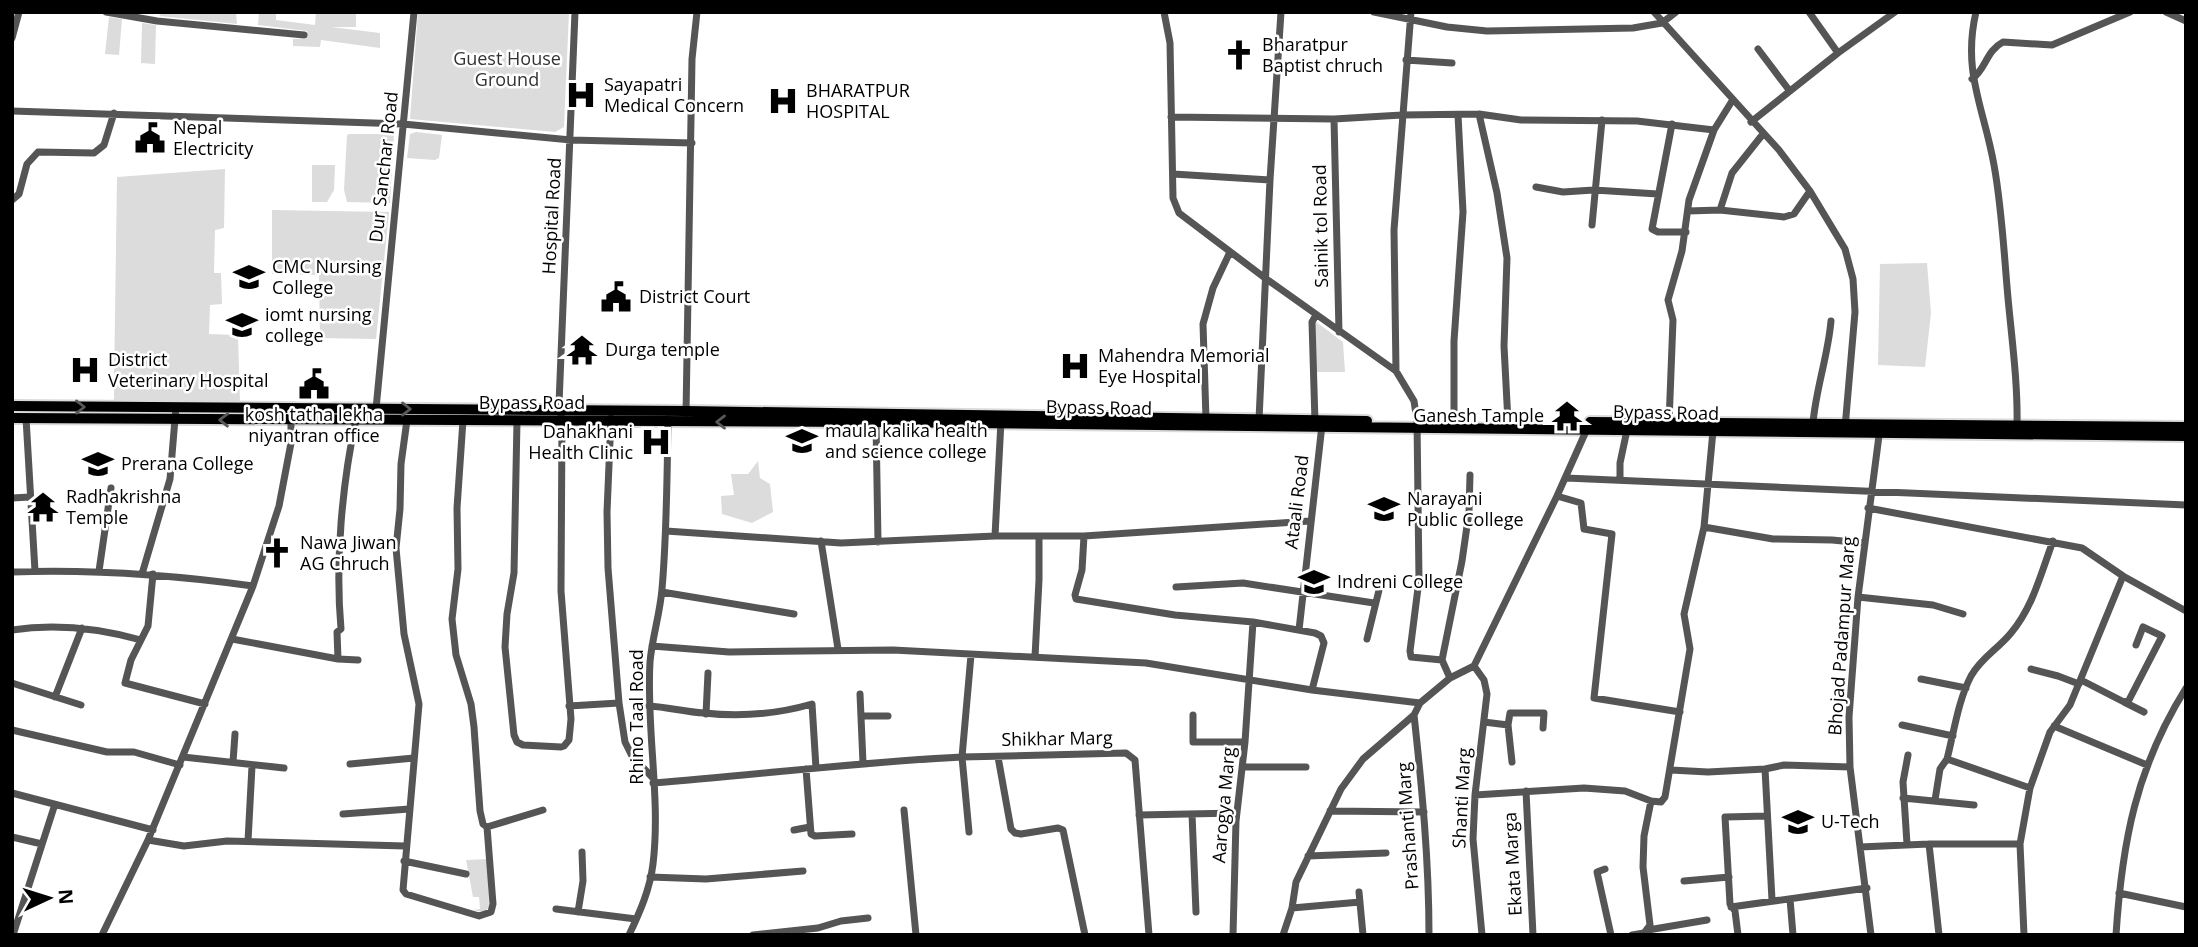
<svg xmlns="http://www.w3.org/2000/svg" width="2198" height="947" viewBox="0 0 2198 947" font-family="'Open Sans',sans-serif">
  <rect width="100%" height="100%" fill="#fff"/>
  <path fill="#dcdcdc" d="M163,12H236L237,24L159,16Z
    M259,12H276V20L315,25L316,12H356V27H331L380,33V48L321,40L320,47L293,46V39H306L307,31L258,25Z
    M418,12H569L564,127L555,132L410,119Z
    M109,17L122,19L119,55L105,54Z
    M142,23L156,25L155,64L141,63Z
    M416,132L442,135L439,158L435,160L407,158L410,134Z
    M349,134H394L390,203L347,202L344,190L347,135Z
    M312,165H335L334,190L327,202H312Z
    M225,169L224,228L215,230L214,273H221L222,304L210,305L209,334L238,335L240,403L119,404L114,401V384L117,177Z
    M272,210L389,212L376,339L320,338L319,275L272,274Z
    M1927,263L1931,313L1925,367L1878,365L1880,264Z
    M1315,321L1343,342L1345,372H1315Z
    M758,461L760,478L770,484L773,512L752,523L722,514L721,496L734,495L731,474H748Z
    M488,859L489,908L483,912L472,910L480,909L479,897H473L466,860Z"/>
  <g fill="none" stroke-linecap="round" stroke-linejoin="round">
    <g stroke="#dbdbdb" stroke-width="14">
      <path id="highway" d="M12,406L686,411L1367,421
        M12,418L876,422L2186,436
        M1590,422L2186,427"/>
    </g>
    <path stroke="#555" stroke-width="7" d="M106,12L157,21L304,35
      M1164,12L1170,43L1173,198L1179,213L1265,278L1396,371L1414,401L1417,421L1419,580L1410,651L1411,657L1442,660
      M1374,12L1447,27L1487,31L1633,28L1662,23L1676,12
      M1654,12L1779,150L1810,191L1845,249L1853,279L1855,312L1845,428
      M1809,12L1838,53
      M1976,12C1962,72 1984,108 1994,165C2002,209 2004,254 2008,298C2012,341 2018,384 2017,427
      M2166,12L2186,21
      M12,38L19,12
      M1758,49L1789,90
      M1406,60L1452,63
      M1972,79C1986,69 1986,51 2003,42L2052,45L2130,12
      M12,111L403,124L571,140L692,143
      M1479,114L1497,193L1507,258L1504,346L1508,422
      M1171,117L1334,119L1402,115L1479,114L1521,120L1637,121L1714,130
      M1334,119L1339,332
      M1751,122L1838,53L1895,12
      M1672,124L1652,229L1658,232H1686
      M1173,174L1270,180
      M1536,187L1563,192L1594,190L1658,194
      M12,200L19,194L27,164L38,152L94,153L104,145L114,113
      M1720,210L1732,173L1763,134
      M1688,211L1720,210L1784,217L1794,214L1810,191
      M1592,225L1602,120
      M1396,371L1394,230L1411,12
      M376,409L414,12
      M686,414L692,59L697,12
      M26,418L35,571
      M611,418L607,512L608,568L619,703L625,742L632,756L652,777
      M1206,419L1203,324L1213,288L1230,252
      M407,420L401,464L400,509L396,548L404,634L419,704L403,890L406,894L479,916L491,912L493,904L487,827L483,824L480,811L474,727L471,704L456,655L452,619L458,569L457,508L463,420
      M1259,420L1270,180L1281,12
      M517,421L514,573L507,614L505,647L514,735L517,742L523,745L561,747L564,746L569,740L571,719L561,591L562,421L559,404L575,12
      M1454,421V341L1463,212L1458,115
      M876,422L878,542
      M1315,422L1312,322L1316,315
      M1669,423L1673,320L1668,300L1682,251L1689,200L1714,130L1732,101
      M1813,423C1816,388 1828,356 1831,321
      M1470,475L1469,512L1462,561L1442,660L1450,678L1474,666L1557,496L1587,429
      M1566,478L2186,505
      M1620,479V463L1627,430
      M1557,496L1581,503L1584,529L1612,534L1594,698L1680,712
      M12,498L30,497
      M1868,508L2082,548L2123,576L2186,611
      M1704,527L1773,539L1832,540L1864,543
      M666,531L841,543L995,536H1084L1310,521
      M995,536L1001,421
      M1084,536L1082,570L1075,595L1076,599L1175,615L1253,622L1315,633L1321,636L1324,643L1312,690
      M821,541L838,649
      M99,571L111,488
      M12,572C93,569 173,575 253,586
      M142,574L170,479L176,407
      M153,574L148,626L131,660L125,683L205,704
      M1176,587L1243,583L1374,603
      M662,592L794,614
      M1858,597L1933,605L1963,614
      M12,630C57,623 98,628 141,640
      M1299,630L1322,425
      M232,639L338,659L358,660
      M1367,639L1381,582
      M652,646L729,652L893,650L1146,663L1312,690L1420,703L1450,678
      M1035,657L1039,580V537
      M338,659L337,632L341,629C335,562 342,485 356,419
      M1474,666L1484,680L1487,694L1475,795L1473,839L1482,935
      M2031,669L2058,676L2079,684
      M1921,679L1966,688
      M2081,680L2124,702L2129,700L2162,636L2143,627L2136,645
      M12,683L81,705
      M860,694L863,763
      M55,697L82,628
      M2124,702L2144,712
      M569,706L619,703
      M649,706C668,707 685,712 704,713C739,717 777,714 812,704L816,768
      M706,714L708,673
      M1193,715V742H1245
      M1414,715C1422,788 1429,861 1429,935
      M862,716H888
      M1484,722L1508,725
      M1902,725L1953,736
      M2054,726L2147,765
      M12,730L107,752H134L180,765
      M183,757L284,768
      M998,757L1011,829L1015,833L1021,834L1058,828L1063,830L1085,935
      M233,762L235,734
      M1512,762L1508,725L1510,713H1544L1543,728
      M350,764L414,758
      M1243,767H1306
      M806,769L811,834L815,836L852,834
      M1765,769L1772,900
      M1671,770L1708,772L1765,769L1784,765L1850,767
      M653,783C756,775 859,762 962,757L971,655
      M2030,788L1947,759C1954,732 1958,701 1971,676C1981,658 1998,649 2011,633C2033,607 2041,573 2053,541
      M1526,791L1533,935
      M12,793L153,830
      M1475,795L1584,788L1625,791L1651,801L1661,802L1665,797L1690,649L1684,614L1704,527L1713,431
      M1903,798L1974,805
      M1935,800L1940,769L1947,759
      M904,810L916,935
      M1330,811L1424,812
      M343,814L409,809
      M1192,814L1196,912
      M1139,815L1237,813
      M487,827L543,810
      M794,830L810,827
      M969,832L962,757L1126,753L1135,760L1149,935
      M12,837L42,844
      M148,840L184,846L227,841L405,846
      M248,841L252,766
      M1907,844L1903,782L1908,755
      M1929,844L1939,935
      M1860,847L1929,844H2020
      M1308,856L1386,853
      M404,861L466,874
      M1605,869L1597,872L1611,935
      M650,877L706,879L803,871
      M1684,881L1729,877
      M1359,892L1363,935
      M2119,893L2186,907
      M1790,899L1793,935
      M1731,907L1867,888
      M1292,908L1360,902
      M556,909L636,919
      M578,912L583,881L582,852
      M1648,930L1707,920
      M13,935L55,804
      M102,935L148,840L253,586L279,506L291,443V420
      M629,935C640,912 650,889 653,864C661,798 646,729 650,662C652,638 660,614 662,589C667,532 667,476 668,419
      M753,935L818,928L841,921L868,918
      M1233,935L1236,821L1245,742L1253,622
      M1283,935L1292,908L1296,882L1341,789L1363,759L1414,715L1420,703
      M1632,935L1644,933L1650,925L1643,867L1644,836L1651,801
      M1738,935L1735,911L1730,904L1725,817L1767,816
      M1871,935L1850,767L1849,717L1858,597L1880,428
      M2024,935L2020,844L2030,788L2050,732L2070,705L2123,576
      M2116,935C2122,842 2136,768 2186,688"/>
    <use href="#highway" stroke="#000" stroke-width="10"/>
  </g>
  <defs><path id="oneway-chevron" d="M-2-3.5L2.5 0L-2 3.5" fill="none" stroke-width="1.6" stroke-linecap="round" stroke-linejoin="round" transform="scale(1.75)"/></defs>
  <g stroke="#595959">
    <use href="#oneway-chevron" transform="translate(80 407)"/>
    <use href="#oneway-chevron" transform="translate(406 409)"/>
    <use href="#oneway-chevron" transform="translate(224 420) rotate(-179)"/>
    <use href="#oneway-chevron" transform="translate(721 422) rotate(180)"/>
  </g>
  <defs>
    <g id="church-bare" transform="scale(2.415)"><path d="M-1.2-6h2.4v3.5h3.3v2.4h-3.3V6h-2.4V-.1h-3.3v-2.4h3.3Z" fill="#000" stroke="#fff" stroke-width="2.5" paint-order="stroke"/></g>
    <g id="hospital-bare" transform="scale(2.415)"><path d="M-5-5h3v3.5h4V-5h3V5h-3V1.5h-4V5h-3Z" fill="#000" stroke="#fff" stroke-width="2.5" paint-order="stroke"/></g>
    <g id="civic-bare" transform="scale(2.415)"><path d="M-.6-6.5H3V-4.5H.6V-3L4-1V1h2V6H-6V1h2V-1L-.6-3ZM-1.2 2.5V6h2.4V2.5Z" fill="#000" stroke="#fff" stroke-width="2.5" paint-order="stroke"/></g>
    <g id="university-bare" transform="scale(2.415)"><path d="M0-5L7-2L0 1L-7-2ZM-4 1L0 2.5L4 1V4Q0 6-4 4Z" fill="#000" stroke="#fff" stroke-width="2.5" paint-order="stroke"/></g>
    <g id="temple-bare" transform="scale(2.415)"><path d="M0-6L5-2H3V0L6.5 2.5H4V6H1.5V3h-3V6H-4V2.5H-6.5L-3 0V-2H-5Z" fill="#000" stroke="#fff" stroke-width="2.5" paint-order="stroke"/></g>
  </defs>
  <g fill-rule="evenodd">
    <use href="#church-bare" x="1239" y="55"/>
    <use href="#hospital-bare" x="581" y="95"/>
    <use href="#hospital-bare" x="783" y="101"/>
    <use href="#civic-bare" x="150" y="138"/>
    <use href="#university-bare" x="249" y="277"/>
    <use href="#civic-bare" x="616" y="297"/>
    <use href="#university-bare" x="242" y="325"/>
    <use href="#temple-bare" x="582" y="350"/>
    <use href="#hospital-bare" x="1075" y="366"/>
    <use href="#hospital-bare" x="85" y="370"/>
    <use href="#civic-bare" x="314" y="384"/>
    <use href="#temple-bare" x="1567" y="416"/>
    <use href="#university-bare" x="802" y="441"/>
    <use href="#hospital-bare" x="656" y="442"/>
    <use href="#university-bare" x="98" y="464"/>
    <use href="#temple-bare" x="43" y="507"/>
    <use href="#university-bare" x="1384" y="509"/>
    <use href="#church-bare" x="277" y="553"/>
    <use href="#university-bare" x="1314" y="582"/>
    <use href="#university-bare" x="1798" y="822"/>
  </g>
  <g text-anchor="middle" stroke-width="5" stroke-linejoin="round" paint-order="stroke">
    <g font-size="18" fill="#000" stroke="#fff" text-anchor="start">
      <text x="1262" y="51">Bharatpur<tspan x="1262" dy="21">Baptist chruch</tspan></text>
      <text x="604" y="91">Sayapatri<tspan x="604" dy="21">Medical Concern</tspan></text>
      <text x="806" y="97">BHARATPUR<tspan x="806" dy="21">HOSPITAL</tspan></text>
      <text x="173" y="134">Nepal<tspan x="173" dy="21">Electricity</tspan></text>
      <text x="272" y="273">CMC Nursing<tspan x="272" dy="21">College</tspan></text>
      <text x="639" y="303">District Court</text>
      <text x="265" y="321">iomt nursing<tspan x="265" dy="21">college</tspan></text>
      <text x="605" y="356">Durga temple</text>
      <text x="1098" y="362">Mahendra Memorial<tspan x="1098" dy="21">Eye Hospital</tspan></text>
      <text x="108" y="366">District<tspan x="108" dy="21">Veterinary Hospital</tspan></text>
      <text x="314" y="421" text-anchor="middle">kosh tatha lekha<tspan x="314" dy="21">niyantran office</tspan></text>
      <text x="1544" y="422" text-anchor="end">Ganesh Tample</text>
      <text x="825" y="437">maula kalika health<tspan x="825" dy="21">and science college</tspan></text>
      <text x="633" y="438" text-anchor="end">Dahakhani<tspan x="633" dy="21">Health Clinic</tspan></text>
      <text x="121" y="470">Prerana College</text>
      <text x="66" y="503">Radhakrishna<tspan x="66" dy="21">Temple</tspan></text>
      <text x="1407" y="505">Narayani<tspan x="1407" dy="21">Public College</tspan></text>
      <text x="300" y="549">Nawa Jiwan<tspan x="300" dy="21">AG Chruch</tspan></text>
      <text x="1337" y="588">Indreni College</text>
      <text x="1821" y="828">U-Tech</text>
    </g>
    <g font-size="18" fill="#333" stroke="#fff">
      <text x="507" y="65">Guest House<tspan x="507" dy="21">Ground</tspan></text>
    </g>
    <g font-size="18" fill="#000" stroke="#fff">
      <text transform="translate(384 167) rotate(-84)" y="6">Dur Sanchar Road</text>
      <text transform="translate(552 216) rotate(-87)" y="6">Hospital Road</text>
      <text transform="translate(1321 226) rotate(-91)" y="6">Sainik tol Road</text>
      <text x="532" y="409">Bypass Road</text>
      <text transform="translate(1099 408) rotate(1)" y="6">Bypass Road</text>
      <text transform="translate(1666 413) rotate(1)" y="6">Bypass Road</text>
      <text transform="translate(1297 502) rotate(-83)" y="6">Ataali Road</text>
      <text transform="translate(1842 636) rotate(-86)" y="6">Bhojad Padampur Marg</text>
      <text transform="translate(637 717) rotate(-90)" y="6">Rhino Taal Road</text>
      <text transform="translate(1057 739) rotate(-1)" y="6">Shikhar Marg</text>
      <text transform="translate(1462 798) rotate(-87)" y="6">Shanti Marg</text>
      <text transform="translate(1224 805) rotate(-85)" y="6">Aarogya Marg</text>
      <text transform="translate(1408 826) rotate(-94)" y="6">Prashanti Marg</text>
      <text transform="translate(1513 864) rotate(-93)" y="6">Ekata Marga</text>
    </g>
  </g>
  <rect width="2198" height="947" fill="none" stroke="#000000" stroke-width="28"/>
  <g transform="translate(49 898) rotate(86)" stroke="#ffffff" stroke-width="5" paint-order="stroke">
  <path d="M0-5L12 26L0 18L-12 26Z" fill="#000000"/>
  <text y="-10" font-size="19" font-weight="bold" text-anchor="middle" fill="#000000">N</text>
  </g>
</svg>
